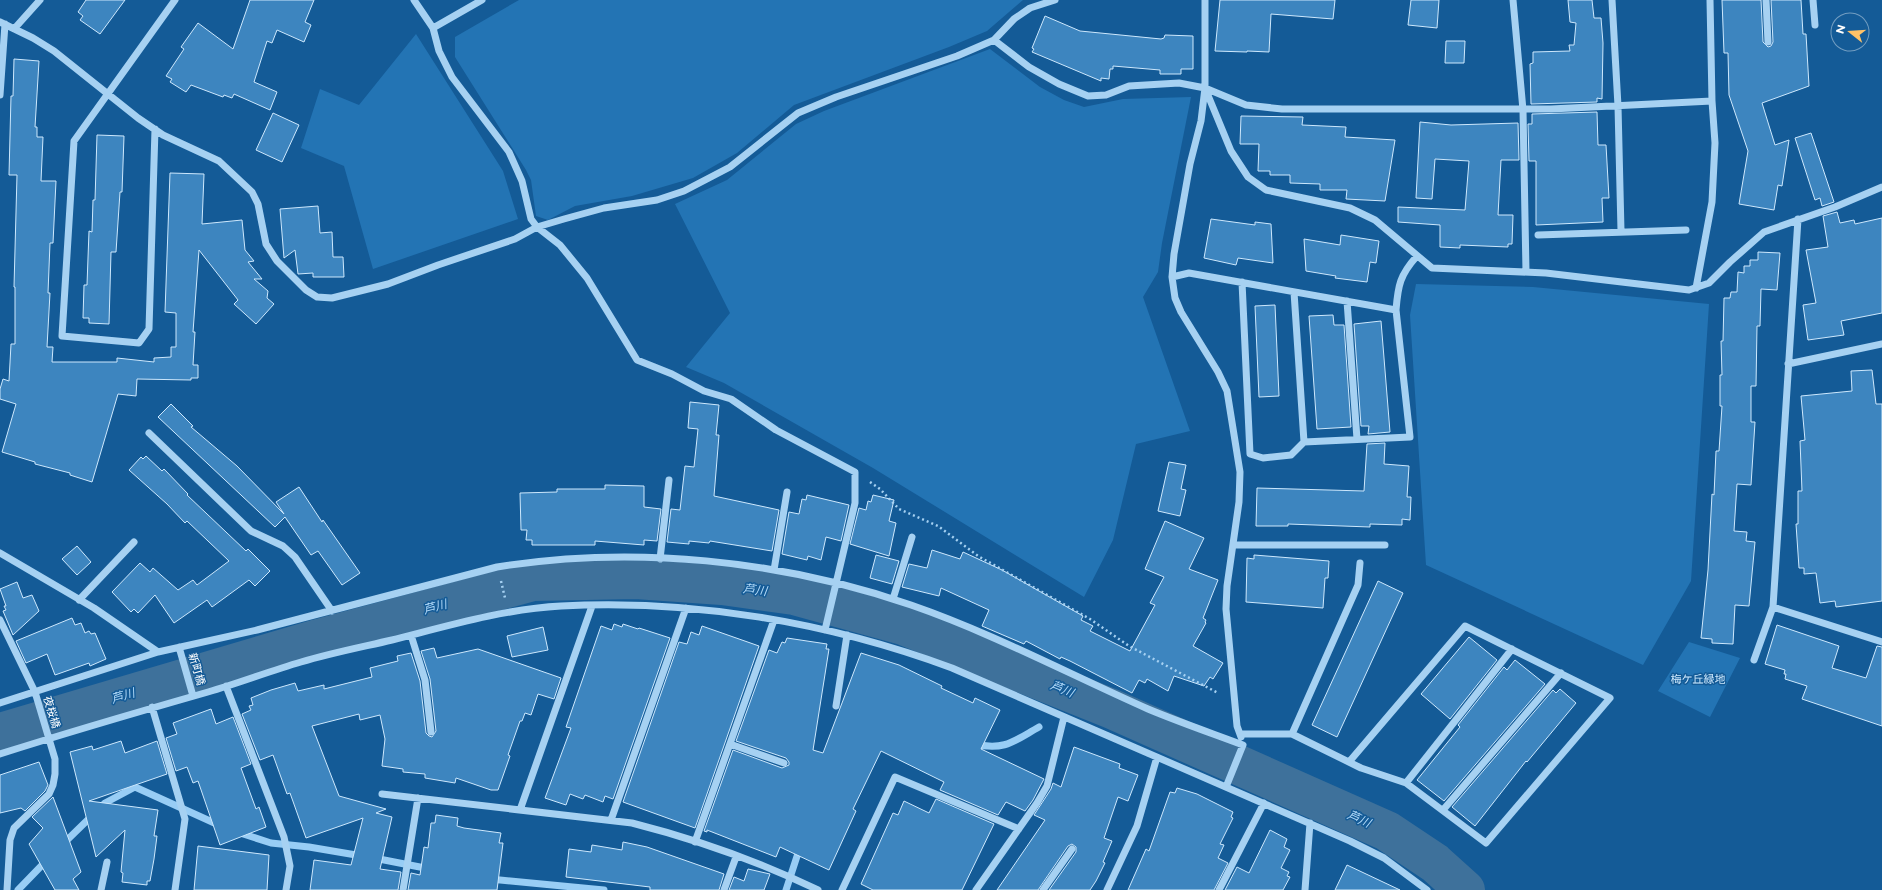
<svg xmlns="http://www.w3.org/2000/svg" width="1882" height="890" viewBox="0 0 1882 890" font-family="Montserrat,'Noto Sans JP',sans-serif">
  <rect width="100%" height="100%" fill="#145b97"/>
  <path fill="#2374b4" d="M519,0H1023L987,31L949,47L794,105L737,153L693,178L632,196L575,206L548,220L536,216L531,180L526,170L455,57V37Z
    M416,34L503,171L518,219L373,269L344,166L301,148L320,89L359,105Z
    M990,49L1040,87L1064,100L1084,107L1123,99L1191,97L1162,243L1158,272L1143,297L1190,431L1136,444L1113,540L1084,597L873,468L724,383L686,367L730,313L675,204L727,180L796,124L824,111Z
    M1416,284L1533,287L1709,304L1691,581L1643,665L1426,565L1410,315Z
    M1689,642L1740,658L1710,717L1658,691Z"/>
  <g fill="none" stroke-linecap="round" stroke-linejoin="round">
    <path stroke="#98cdf5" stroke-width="7" d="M974,744C1005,751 1014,741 1039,727
      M237,832L271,843L309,847L362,856
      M63,844L105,803L135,787L221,826
      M374,858L430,869
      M490,879L604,890
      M18,890L47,860
      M786,890L800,847"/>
    <path stroke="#3e719b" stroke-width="40" d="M0,733L318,639L533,581L636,579L722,585L794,595L903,625L1112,709L1387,831L1435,863L1465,890"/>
  </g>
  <path fill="#3d85bf" stroke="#cde8fd" d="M86,0H125L100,34L80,20L83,16L78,12Z
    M250,0H314L305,22L311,25L304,42L277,30L272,43L267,41L254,82L277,92L270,110L234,94L232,98L224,95L223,97L191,85L186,92L170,82L172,79L166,76L184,49L181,47L198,23L233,49Z
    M1220,0H1335L1333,19L1271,14L1269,52L1247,51V52L1215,51Z
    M1411,0H1439L1437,28L1408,25Z
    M1568,0H1592L1594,18H1601L1603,43L1602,99L1597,98V102L1531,104L1530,64L1533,63V52L1570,51L1569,45H1574L1576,23L1570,22Z
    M1722,0H1761L1763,42L1768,47L1771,46L1773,42L1771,0H1801L1803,34H1806L1809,86L1762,103L1775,145L1789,140L1782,186L1778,185L1774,210L1739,204L1748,151L1729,95L1728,53H1724Z
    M1045,16L1080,31L1161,39L1164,38L1165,35L1193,36V69H1181V74H1160V70L1113,66V69H1110L1109,79L1101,78V81L1032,52L1034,49L1032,48Z
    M1446,41H1465L1464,63H1445Z
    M14,59L39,61L35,127H37V137H43L41,181H56L53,243H50L48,293H50L47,347H53L52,362H117V358L154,362V358L171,357V347H176V313L165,312L170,173L204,174L202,224L242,220L245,250L254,261L248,262L262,279H254L268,291L267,298L274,304L256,324L234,304L238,300L199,250L193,332H195L193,365H198V378H191V380L137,379L136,396L118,394L92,482L70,475V473L35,464V462L2,452L16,404L0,399V389L3,379L9,381L11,344H15V287H14L17,175H9L11,96H13Z
    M1597,112L1598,145H1606L1609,198H1602L1603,222L1536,225V161H1529L1528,124H1532V114Z
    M273,113L299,125L282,162L256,150Z
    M1241,116L1303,117L1302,125L1346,127L1345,137L1395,140L1385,201L1346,199L1347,190H1320V184L1290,183V175H1270V171H1258L1259,144H1240Z
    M1420,122L1451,125L1518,123L1519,160H1501L1498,215H1513L1512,244H1508V247L1460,245V248L1440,247V225L1398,222V207L1465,210L1469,161L1435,159L1432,199L1416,198Z
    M1811,133L1834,202L1822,206L1820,198L1815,200L1795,138Z
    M97,135L124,136L122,192H120L116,252H111L109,324L89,323V318H83L84,285H87L89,231L92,232L93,200H95Z
    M318,206L320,233L332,232L333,257H343L344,277H313V273L298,274L295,250L284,258L280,209Z
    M1837,212L1840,223L1854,220L1855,224L1882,218V313L1841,321L1844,335L1808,340L1803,305L1816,303L1806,250L1828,247L1823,216Z
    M1211,219L1255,225V222L1271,224L1273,263L1238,258L1236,265L1204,258Z
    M1341,235L1379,241L1376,263L1370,262L1367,282L1335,278L1336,276L1306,271L1304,239L1340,245Z
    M1758,252L1780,253L1777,290L1761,289L1760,326H1757L1756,386H1751V422H1755L1751,485L1737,484L1734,531L1747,532L1746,541L1755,542L1749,606L1735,605L1733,644L1712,643V639L1701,638L1708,570L1712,494L1714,495L1716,451H1719L1722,406H1720V375H1722L1721,341H1723L1724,298H1730L1731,292H1737L1738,272L1744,273V266H1750V260H1758Z
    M1275,305L1279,396L1259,397L1255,306Z
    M1333,315L1334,325H1344L1351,427L1317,429L1309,316Z
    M1381,321L1390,432L1368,434L1369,426H1361L1354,324Z
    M1872,370L1876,404H1882V601L1836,607L1835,601L1820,603L1816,573L1804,574V568H1799L1796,524H1798V491H1802L1800,441L1805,440L1801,396L1852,391L1851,371Z
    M690,402L719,405L716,435H719L714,496L779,510L772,551L710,541L709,543L689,541V544L667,542L671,509L680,510L685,466L694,467L698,429L688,428Z
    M171,404L193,426L191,427L237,466L284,514L276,502L299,487L322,522L323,520L360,573L342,585L318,551L311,555L285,517L275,527L158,417Z
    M1385,443L1384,464L1409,466L1407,497H1411L1410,520L1402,519V525L1370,524V527L1288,524V526H1256L1257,488L1364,491L1367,444Z
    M146,456L162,471L164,469L188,494L187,495L246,551L248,549L270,571L255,586L249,580L212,607L207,600L174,623L155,595L138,613L134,609L131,612L112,592L140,563L150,572L153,568L178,590L193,580L197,585L229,561L187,521L185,523L167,504L129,470L141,457L143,459Z
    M1169,462L1186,465L1181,489L1186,490L1180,516L1158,511Z
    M605,485L644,486V507L661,509L657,541L644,540V545L595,541V545H532V540H526L527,530H521L520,493L557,492V489H605Z
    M807,495L849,505L841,541L826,537L821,560L808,556L807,560L782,554L789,512L799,514L802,499L806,500Z
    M873,495L894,500L889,521L896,523L889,556L850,544L859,508L866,510L868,501L871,502Z
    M1165,521L1204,538L1189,569L1218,580L1203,618L1206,620L1205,622L1206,623L1193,646L1223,663L1213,679L1210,677L1204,686L1174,676L1168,691L1147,679L1145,683L1139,680L1132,693L1070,661L1061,657L1060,659L1026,641L1024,644L982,626L989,610L941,588L939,596L902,587L909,564L927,568L932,550L960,559L963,552L1002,570L1083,616L1081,620L1093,626L1090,631L1130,651L1155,605L1150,603L1164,577L1145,569Z
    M77,546L91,562L77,575L62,559Z
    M876,555L899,561L892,584L870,578Z
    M1254,555L1329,561L1328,578H1325L1323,608L1246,602L1247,558L1254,559Z
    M1378,581L1403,593L1337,737L1312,725Z
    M17,582L23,598L32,595L39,611L13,635L3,611L6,610L4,606H6L0,589Z
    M72,618L75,625L81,623L85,633L89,631L91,634L95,633L106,659L90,666L89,663L55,675L47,654L26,663L16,641Z
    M614,624L622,627L623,624L638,629L639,628L670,638L613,799L605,796L603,802L585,795L583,799L570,794L566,805L545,798L571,728L566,727L601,626L612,630Z
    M1777,625L1839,646L1832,668L1866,678L1877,646L1882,647V726L1802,699L1807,686L1785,679L1786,674H1784L1785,670L1765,664Z
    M702,626L759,646L695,828L623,802L679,642L687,644L691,632L699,635Z
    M543,627L548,650L512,657L507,636Z
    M1469,637L1497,660L1450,719L1421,694Z
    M787,638L827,644L826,649H829L813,750L823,753L861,653L899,665L942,686L941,688L973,703L975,698L1000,710L981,749L1044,779L1033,800L1025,811L1006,802L998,815L940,790L944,782L881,751L853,809L856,811L829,870L780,847L776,857L707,830V832L704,831L733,750L782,768L789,765V762L786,758L736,741L769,650L777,653L782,642L785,643Z
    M434,648L437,658L478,649L561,678L554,699L538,694L531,715L525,713L522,721H520L508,755L510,756L498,790H491L456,778L455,783L425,778V774L403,772V769L382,766L385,739L380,715L360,720L359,714L312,726L339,796L386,809L376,813L392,817L380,869L401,872L398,890H310L314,860L351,865L363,818L306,838L290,793L287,794L273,755L260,760L242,714L251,710L249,706L253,705L251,698L271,690L295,683L298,691L324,685V689L372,677L370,668L398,661L397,656L411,653L420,681L426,733L429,736L432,737L436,731L430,679L421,651Z
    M1515,660L1545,684L1444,801L1417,780L1460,727L1458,725L1504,667L1507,670Z
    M1560,689L1576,703L1527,762L1526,761L1475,826L1452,807L1553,690L1556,693Z
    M211,709L216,724L233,717L251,764L241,768L256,809L259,807L266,827L220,845L198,781L193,783L187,767L176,771L166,738L177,734L173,723Z
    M121,741L125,753L157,741L167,774L89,801L158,810L154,836H157L154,859L150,881H147V885L122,882L123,873L121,872L125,830L96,857L70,752L92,746L93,750Z
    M1074,747L1120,764L1119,768L1138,775L1128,801L1118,797L1104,838L1112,841L1103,862L1105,863L1096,881L1090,890H1049L1076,852V847L1072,844L1068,846L1038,890H997L1045,820L1034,815L1051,789L1053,783L1061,787Z
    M39,762L48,785L45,791L25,811L21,808L0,813V775Z
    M1177,788L1197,794L1233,812L1231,817L1233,818L1220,844L1224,845L1218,858L1228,863L1214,890H1128L1146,849L1149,851L1170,792L1175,793Z
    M53,797L81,872L73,879L79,890H55L29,844L43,828L32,817Z
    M936,799L994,824L962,890H873L861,884L893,813L898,815L904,801L929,813Z
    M436,815L458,818L457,826L464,828L501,833L499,843H503L497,890H408L411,873L420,875L424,847L428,848L431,823H435Z
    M1270,830L1287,839L1284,847L1290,850L1281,868L1289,872L1287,876L1290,877L1283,890H1225L1237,867L1249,873Z
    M623,842L647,847L724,874L719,890H650V887L566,877L569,849L591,852L592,845L622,850Z
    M198,846L269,855L267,890H194Z
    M1347,865L1400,890H1335Z
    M748,869L770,874L764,890H729L734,877L744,881Z"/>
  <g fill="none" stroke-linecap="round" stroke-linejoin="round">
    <path stroke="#a6d1f2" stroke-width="2.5" stroke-dasharray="2 3" stroke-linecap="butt" d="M870,482L880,489L899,509L938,526L978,556L1090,619L1129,646L1218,693
      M501,581L505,598"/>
    <path stroke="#a6d1f2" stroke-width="7" d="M414,0L433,28L439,51L452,77L509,152L522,181L531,219L537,227L560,245L587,278L637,360L672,374L704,391L731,399L776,430L855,472V503L825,630
      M1205,0V88L1201,121L1190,164L1174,254L1172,277L1175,298L1181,312L1218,372L1227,391L1240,472L1239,502L1227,586L1226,609L1237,726L1241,737
      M1513,0L1523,110L1526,272
      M1612,0L1618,106L1621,231
      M1766,0L1768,42
      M1813,0L1815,25
      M0,22L33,38L54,51L138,118L163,135L219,161L252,192L258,204L266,244L277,261L306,290L317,297L332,298L388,284L438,265L515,239L537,227L564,219L604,208L657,200L684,191L730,167L798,113L836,97L957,56L994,40L1014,19L1030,8L1055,0
      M433,28L482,0
      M14,29L40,0
      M994,40L1029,67L1059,84L1088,96L1106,95L1129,86L1179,83L1205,88L1246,105L1282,109H1551L1712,101
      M1205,88L1231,151L1248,177L1266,190L1350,208L1375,220L1432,268L1546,273L1689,290L1709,283L1730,262L1764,232L1835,207L1882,187
      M0,95L5,24
      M155,129L149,329L139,343L62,336L74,141L175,0
      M1798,219L1773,607L1882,642
      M1538,235L1686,230
      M1172,277L1189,273L1396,310
      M1242,282L1250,454L1263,458L1291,455L1304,442L1294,292
      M1696,288L1712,202L1715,143L1712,101L1710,0
      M1347,301L1357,439
      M1788,364L1882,344
      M149,433L251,531L283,546L295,557L332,611
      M1304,442L1410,437L1396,310C1398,285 1400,275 1417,256
      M1234,545H1385
      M0,553L94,608L158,652L257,630L497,567C634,545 780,560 911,605C992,633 1069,674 1148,709C1179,722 1211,733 1243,745
      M660,559L669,480
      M774,570L787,492
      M893,599L912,537
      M79,600L134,542
      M0,620L35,692L55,759V774L53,785L49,794L14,828L10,840L7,890
      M411,635L425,680L431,732
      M179,647L193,696
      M1754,660L1773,607
      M226,686L284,837L290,866L286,890
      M0,703L158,652
      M836,706L847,635
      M152,707L185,819L175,890
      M1240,734H1292L1361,768L1406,783L1486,843L1610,698L1465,626L1349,762
      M1292,734L1358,585L1360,563
      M730,744L784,763
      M0,754C69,732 138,712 208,692C239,683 270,671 301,662C331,653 362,647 392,640C447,626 504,609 561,606C693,599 828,622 952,668L1350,841L1384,858L1427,890
      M1406,783L1512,649
      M1226,787L1243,745
      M382,794L632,823C695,839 760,862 818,890
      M520,810L592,606
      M1443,810L1561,673
      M611,820L686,608
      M695,842L774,620
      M101,890L107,862
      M403,890L418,798
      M724,890L736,857
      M842,890L895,777L1019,829
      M976,890L1037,803L1047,786L1064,717
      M1043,890L1072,849
      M1107,890L1137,826L1157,757
      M1219,890L1264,803
      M1305,890L1310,823"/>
  </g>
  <g text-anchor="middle" stroke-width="3" stroke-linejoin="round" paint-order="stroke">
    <g font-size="11" fill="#fff" stroke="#145b97">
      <text transform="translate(197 669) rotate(74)" y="4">新町橋</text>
      <text transform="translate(52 712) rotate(73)" y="4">夜桜橋</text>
    </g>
    <g font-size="11" fill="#cde8fd" stroke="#145b97">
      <text x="1698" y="683">梅ケ丘緑地</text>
    </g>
    <g font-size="12" font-style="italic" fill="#b2daf9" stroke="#145b97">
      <text transform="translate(755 590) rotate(7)" y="4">芦川</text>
      <text transform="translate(435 607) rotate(-15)" y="4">芦川</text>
      <text transform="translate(1062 689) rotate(22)" y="4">芦川</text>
      <text transform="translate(123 696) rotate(-16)" y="4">芦川</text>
      <text transform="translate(1359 819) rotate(24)" y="4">芦川</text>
    </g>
  </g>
  <g transform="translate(1850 32) rotate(287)"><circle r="19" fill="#145b97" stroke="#729dc1"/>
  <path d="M0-3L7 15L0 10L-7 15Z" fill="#ffc267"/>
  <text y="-6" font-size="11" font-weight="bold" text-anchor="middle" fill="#ffffff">N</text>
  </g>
</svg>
